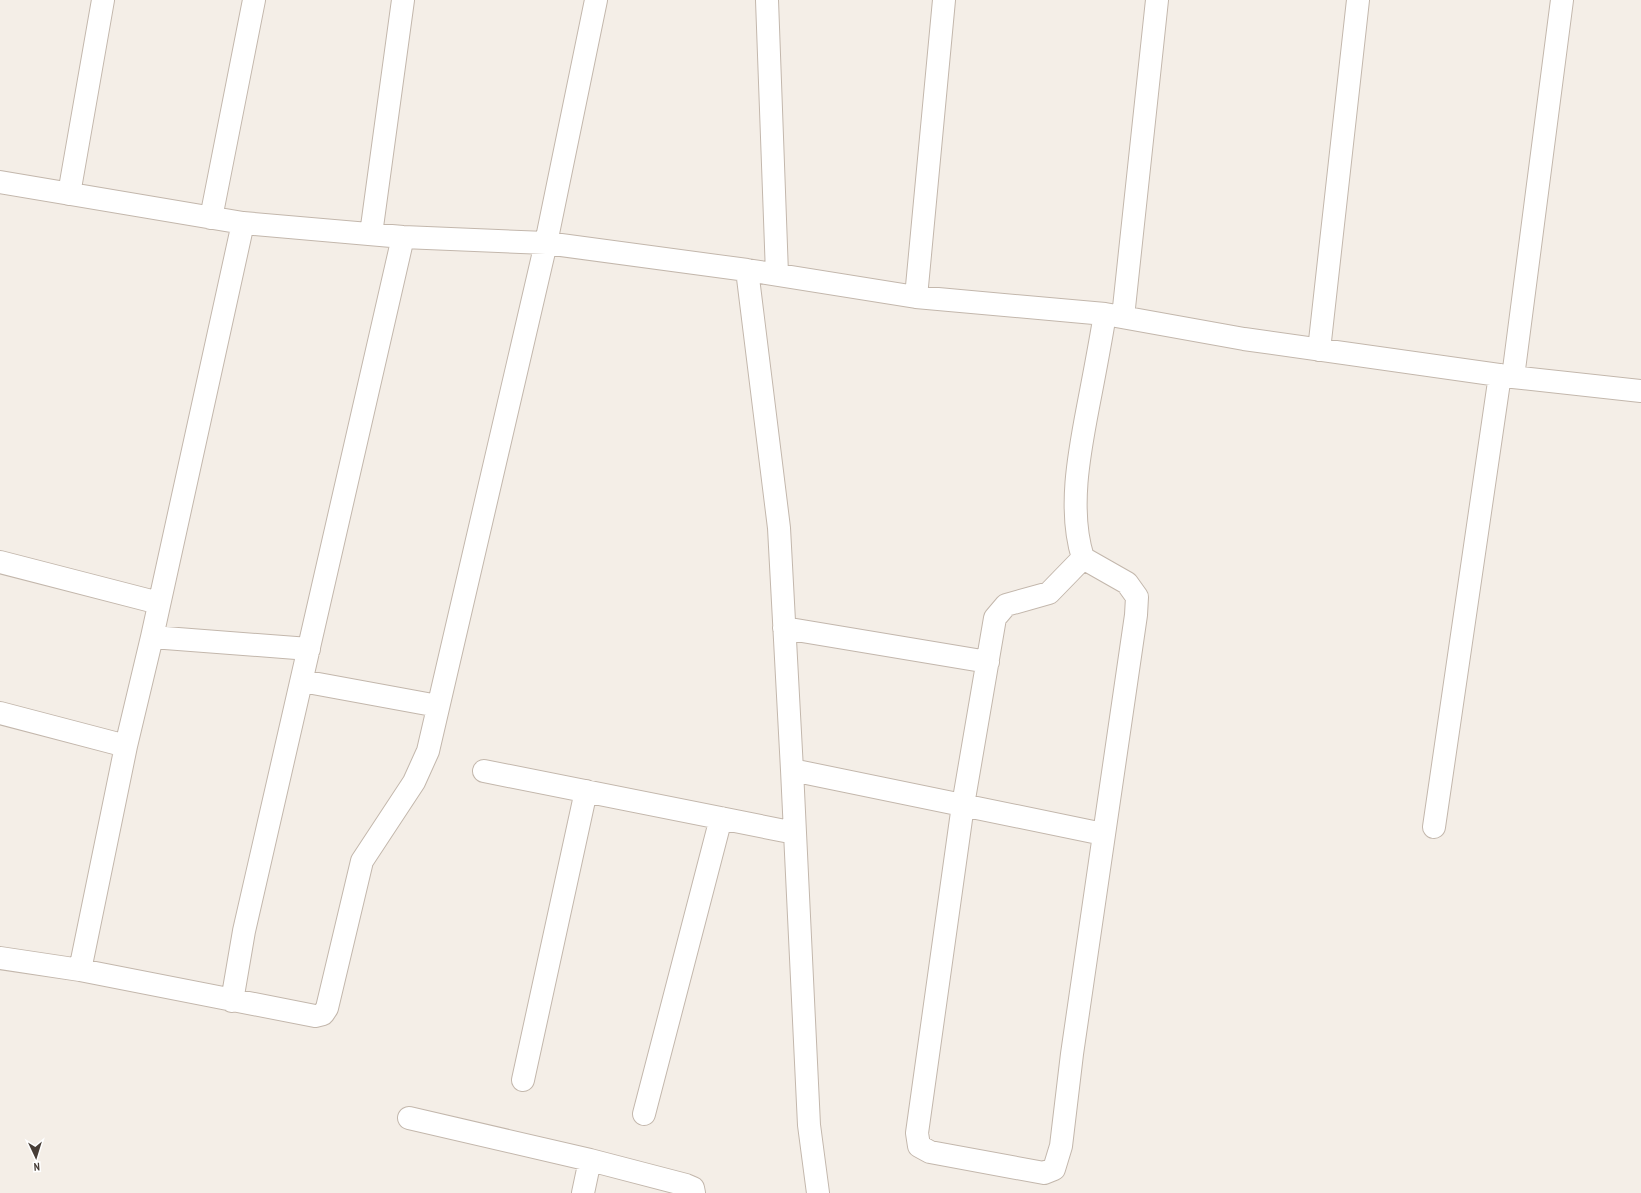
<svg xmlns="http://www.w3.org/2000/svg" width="1641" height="1193" viewBox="0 0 1641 1193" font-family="'PT Sans Narrow',sans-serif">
  <rect width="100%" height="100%" fill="#f4eee7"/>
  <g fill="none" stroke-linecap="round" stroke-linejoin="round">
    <g stroke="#c3b7ac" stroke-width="24">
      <path id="minor" d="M767,0L777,274
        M0,182L243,223L403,237L546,243L747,270L916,297L1105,314L1244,339L1513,377L1641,391
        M69,194L103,0
        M211,218L254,0
        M371,234L403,0
        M747,270L779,528L792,770L1103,834
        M916,297L944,0
        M1123,317L1157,0
        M1319,350L1358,0
        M1513,377L1562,0
        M1083,558L1049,593L1006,605L995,618L963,805L917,1133L919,1146L930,1152L1044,1173L1054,1169L1061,1146L1072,1054L1136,615L1137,597L1127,583L1083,558C1068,511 1079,454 1088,407C1094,376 1100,345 1105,314
        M0,562L159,603
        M784,628L988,662
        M152,637L309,649
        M302,681L438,706
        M0,713L126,746
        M792,770L809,1125L818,1193
        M484,771L795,833
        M1434,827L1500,375
        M0,958L80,970L126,746L152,637L243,223
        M80,970L315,1016L323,1014L327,1008L362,861L414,782L428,751L546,243L596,0
        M232,1001L244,931L403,237
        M523,1080L586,791
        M644,1114L721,818
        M409,1118L590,1160L686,1185L693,1188L694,1193
        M583,1193L590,1160"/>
    </g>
    <use href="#minor" stroke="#fff" stroke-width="22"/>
  </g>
  <g transform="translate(36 1157) rotate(176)" stroke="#ffffff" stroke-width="3" paint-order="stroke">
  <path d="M0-3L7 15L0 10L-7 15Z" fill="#473d36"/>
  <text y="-6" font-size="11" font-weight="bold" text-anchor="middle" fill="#473d36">N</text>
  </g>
</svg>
